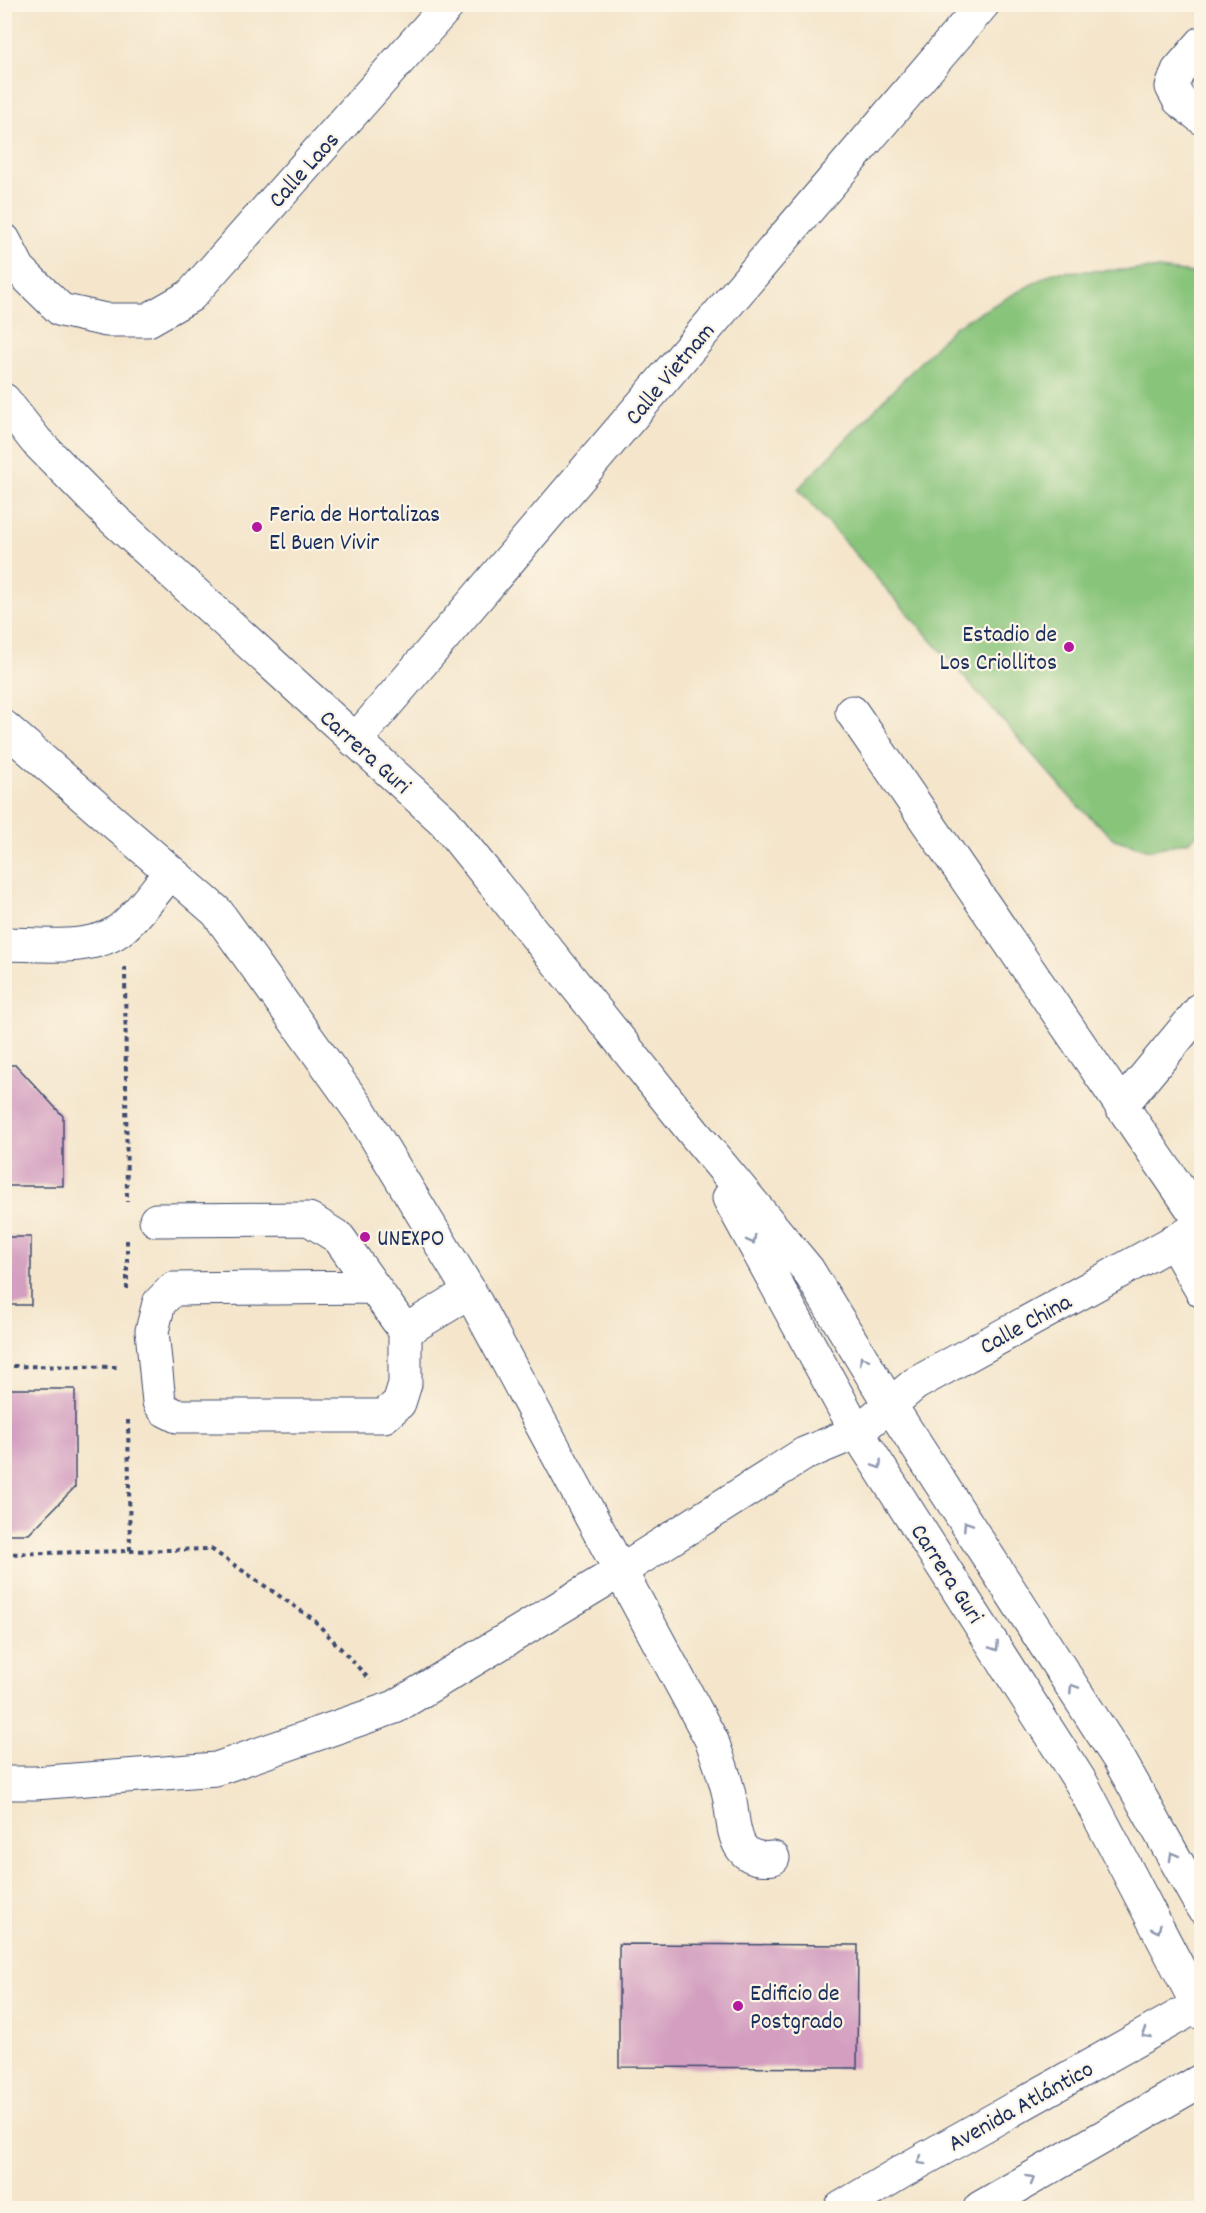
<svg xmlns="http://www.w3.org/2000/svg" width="1206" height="2213" viewBox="0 0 1206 2213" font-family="Dekko,sans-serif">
  <rect width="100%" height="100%" fill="#fcf5e5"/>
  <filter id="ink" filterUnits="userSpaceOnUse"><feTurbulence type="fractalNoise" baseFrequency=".0167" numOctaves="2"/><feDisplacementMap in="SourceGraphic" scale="12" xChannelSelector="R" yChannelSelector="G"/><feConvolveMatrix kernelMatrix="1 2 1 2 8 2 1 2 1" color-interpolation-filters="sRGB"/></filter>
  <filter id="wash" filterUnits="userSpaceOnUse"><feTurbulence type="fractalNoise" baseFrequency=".008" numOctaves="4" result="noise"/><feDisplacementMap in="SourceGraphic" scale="24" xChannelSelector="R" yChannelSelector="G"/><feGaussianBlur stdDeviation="1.35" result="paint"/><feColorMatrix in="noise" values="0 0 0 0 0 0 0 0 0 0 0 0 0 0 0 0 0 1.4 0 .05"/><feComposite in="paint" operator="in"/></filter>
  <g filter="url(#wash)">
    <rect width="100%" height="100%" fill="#f4e5cb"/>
    <path fill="#88c47a" stroke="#527a6c" stroke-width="1.5" d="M1158,269L1201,274L1202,828L1190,841L1150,850L1114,839L1077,805L798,489L954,327L1054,272Z"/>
    <g id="blocks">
      <path fill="#d39ec0" d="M4,1065H16L63,1116V1186H4Z
        M4,1237H31V1305H4Z
        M4,1389H75V1487L29,1534H4Z
        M619,1944L858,1945L857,2068L619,2067Z"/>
    </g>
  </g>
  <g filter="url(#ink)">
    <use href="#blocks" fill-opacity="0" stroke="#3c4a6e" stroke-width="1.5"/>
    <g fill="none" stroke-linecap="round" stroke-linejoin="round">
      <g stroke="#3c4a6e" stroke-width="35">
        <path id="minor" d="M1202,43L1178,71L1172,87L1179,100L1202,118
          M4,240L19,269L61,310L106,320H148L190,296L449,4
          M4,400L36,441L108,514L444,821L694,1133L808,1270L890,1405L1119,1759L1202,1907
          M852,712L1202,1223
          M4,727L217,912L360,1111L470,1292L712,1741C718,1759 725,1776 729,1795C735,1824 730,1863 773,1858
          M355,741L983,4
          M4,944C40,944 94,952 122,928C140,913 155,890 171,872
          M1121,1106L1202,1008
          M729,1198L857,1432L1082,1784L1202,2013
          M156,1220L309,1219L339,1238L405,1331L470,1292
          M1173,1241L1202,1291
          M374,1287L173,1289L159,1303L152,1331L159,1402L165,1410L177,1416H384L399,1403L405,1384V1331
          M4,1783H35L216,1769L395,1707L620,1571L804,1454L857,1432L915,1384L1202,1226"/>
      </g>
      <g stroke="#3c4a6e" stroke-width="35">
        <path id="major" d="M841,2208L903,2171L1202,2003
          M980,2208L1202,2080"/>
      </g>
      <path stroke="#3c4a6e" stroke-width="4" stroke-dasharray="4.5 4.5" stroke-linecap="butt" d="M125,967L127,1202
        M127,1240V1289
        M4,1366L121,1367
        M128,1420L130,1551
        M4,1554L211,1549L313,1619L370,1680"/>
      <use href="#minor" stroke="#fff" stroke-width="33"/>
      <use href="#major" stroke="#fff" stroke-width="33"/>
    </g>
    <defs><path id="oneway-chevron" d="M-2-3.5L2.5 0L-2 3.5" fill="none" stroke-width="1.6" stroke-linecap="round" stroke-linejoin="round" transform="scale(1.5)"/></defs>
    <g stroke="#8d97ae">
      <use href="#oneway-chevron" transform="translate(752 1240) rotate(62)"/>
      <use href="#oneway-chevron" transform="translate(863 1360) rotate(-121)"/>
      <use href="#oneway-chevron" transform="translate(878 1465) rotate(57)"/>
      <use href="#oneway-chevron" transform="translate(967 1525) rotate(-123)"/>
      <use href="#oneway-chevron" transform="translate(995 1647) rotate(57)"/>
      <use href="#oneway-chevron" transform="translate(1073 1688) rotate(-123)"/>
      <use href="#oneway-chevron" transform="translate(1173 1856) rotate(-119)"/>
      <use href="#oneway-chevron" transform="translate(1157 1929) rotate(63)"/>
      <use href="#oneway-chevron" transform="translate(1146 2034) rotate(151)"/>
      <use href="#oneway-chevron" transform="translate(921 2161) rotate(151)"/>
      <use href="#oneway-chevron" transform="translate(1031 2179) rotate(-30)"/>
    </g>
  </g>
  <g fill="#b5179e" stroke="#fcf5e5" stroke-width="2">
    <circle cx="257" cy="527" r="6"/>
    <circle cx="1069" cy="647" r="6"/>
    <circle cx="365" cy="1237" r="6"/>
    <circle cx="738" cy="2006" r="6"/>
  </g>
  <g text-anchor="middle" stroke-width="4.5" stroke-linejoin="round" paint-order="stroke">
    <g font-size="24" fill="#1b2f5e" stroke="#fcf5e5">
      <text transform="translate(303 169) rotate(-48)" y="8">Calle Laos</text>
      <text transform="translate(669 373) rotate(-50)" y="8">Calle Vietnam</text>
      <text transform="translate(366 751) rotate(42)" y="8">Carrera Guri</text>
      <text transform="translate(1025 1323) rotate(-29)" y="8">Calle China</text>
      <text transform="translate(948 1573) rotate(57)" y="8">Carrera Guri</text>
      <text transform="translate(1020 2105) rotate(-29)" y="8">Avenida Atlántico</text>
    </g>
    <g font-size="24" fill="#1b2f5e" stroke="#fcf5e5" text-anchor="start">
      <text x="269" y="521">Feria de Hortalizas<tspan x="269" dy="28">El Buen Vivir</tspan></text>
      <text x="1057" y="641" text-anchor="end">Estadio de<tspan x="1057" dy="28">Los Criollitos</tspan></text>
      <text x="377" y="1245">UNEXPO</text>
      <text x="750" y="2000">Edificio de<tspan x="750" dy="28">Postgrado</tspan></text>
    </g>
  </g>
  <rect width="1206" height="2213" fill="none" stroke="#fcf5e5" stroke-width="24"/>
</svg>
